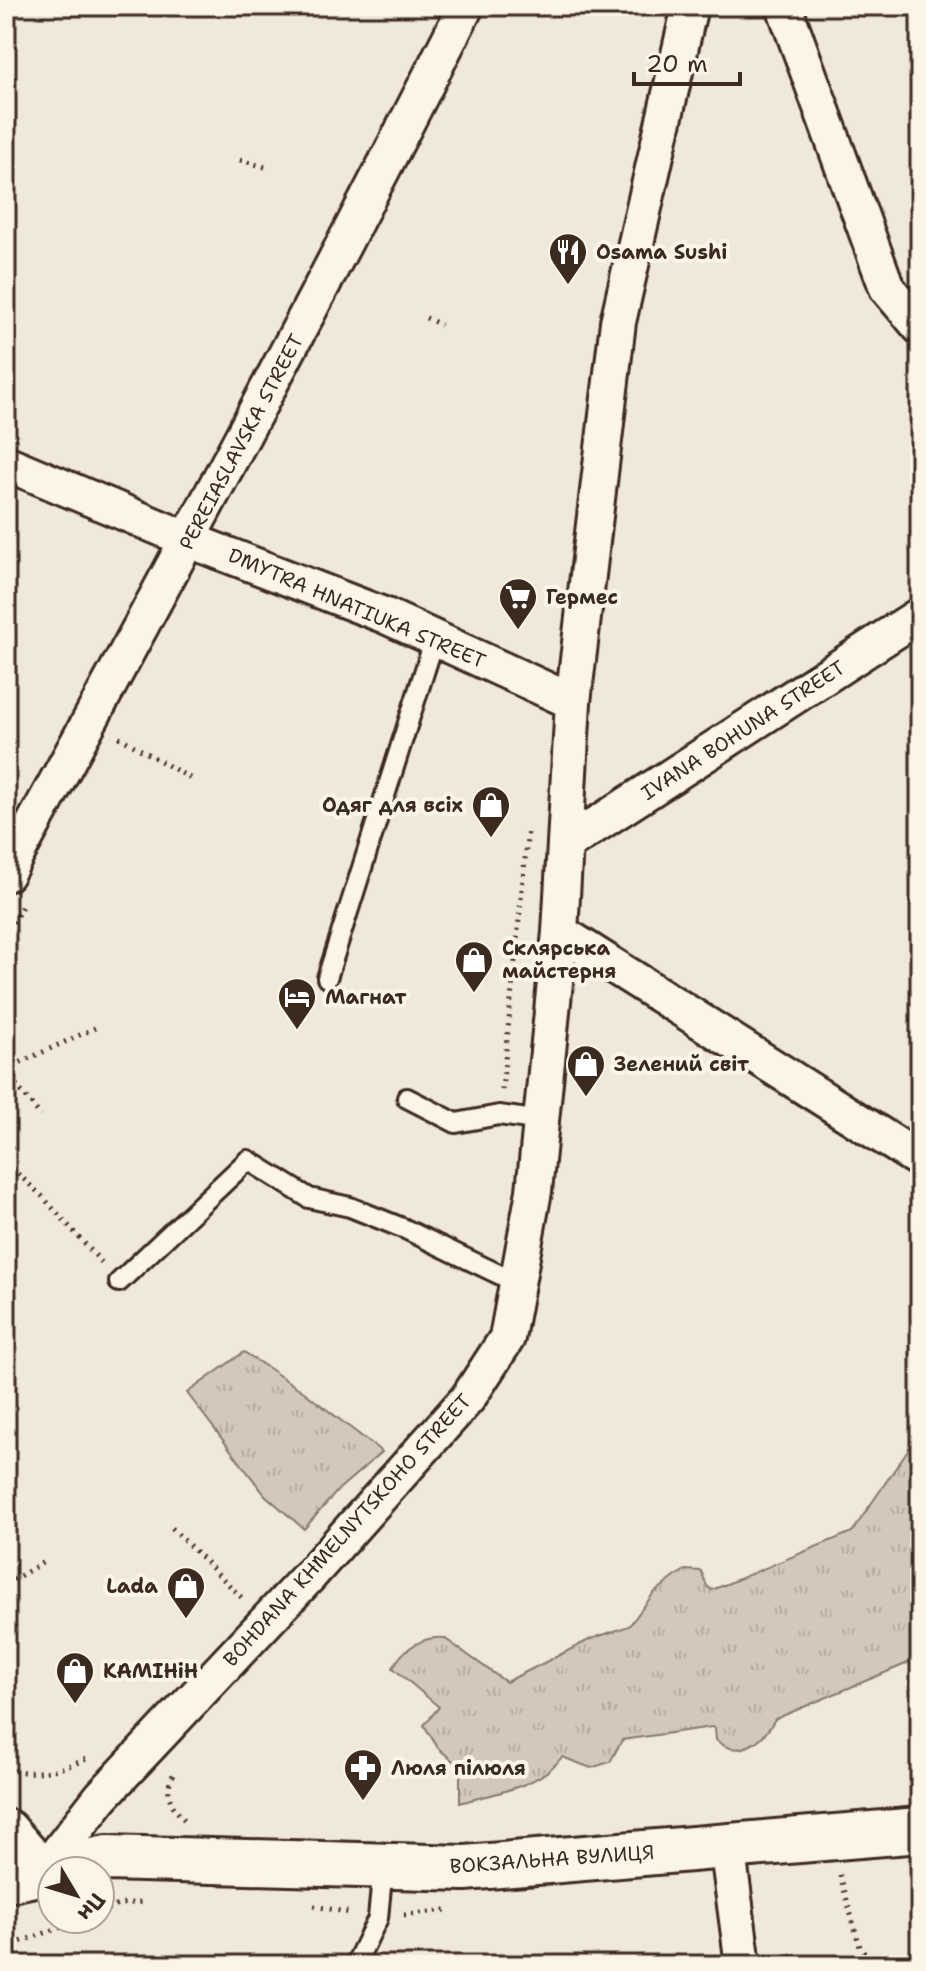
<svg xmlns="http://www.w3.org/2000/svg" width="926" height="1971" font-family="'Shantell Sans',sans-serif">
<style>
.park{fill:url(#park-tufts);stroke:#867a6c;stroke-width:2}
.lines{fill:none;stroke-linecap:round;stroke-linejoin:round}
.lane-casing{stroke:#3b2a1e;stroke-width:24}
.street-casing{stroke:#3b2a1e;stroke-width:40}
.primary-casing{stroke:#3b2a1e;stroke-width:50}
.path{stroke:#3b2a1e;stroke-width:5;stroke-dasharray:2 6;stroke-linecap:butt}
.lane{stroke:#fcf5e5;stroke-width:18}
.street{stroke:#fcf5e5;stroke-width:34}
.primary{stroke:#fcf5e5;stroke-width:44}
.labels{text-anchor:middle;dominant-baseline:central;stroke-width:8;stroke-linejoin:round;paint-order:stroke}
.poi-label{font-size:20px;font-weight:bold;fill:#3b2a1e;stroke:#fcf5e5;text-anchor:start}
.street-label{font-size:20px;fill:#3b2a1e;stroke:#fcf5e5}
</style>
<defs>
<pattern id="park-tufts" width="24" height="20" patternUnits="userSpaceOnUse" patternTransform="scale(2)"><rect width="24" height="20" fill="#d2c9ba"/><path d="M3 7l-1-3M5 7V3M7 7l1-3M15 17l-1-3M17 17v-4M19 17l1-3" fill="none" stroke="#b5ad9f"/></pattern>
</defs>
<rect width="100%" height="100%" fill="#f0e9d9"/>
<filter id="ink" filterUnits="userSpaceOnUse"><feTurbulence type="fractalNoise" baseFrequency=".0125" numOctaves="2"/><feDisplacementMap in="SourceGraphic" scale="16" xChannelSelector="R" yChannelSelector="G"/><feConvolveMatrix kernelMatrix="1 2 1 2 8 2 1 2 1" color-interpolation-filters="sRGB"/></filter>
<g filter="url(#ink)">
<!-- park -->
<path class="park" d="M244,1352L304,1392L382,1452L339,1489L304,1529L265,1495L187,1393Z
M920,1432V1658L775,1719C764,1740 740,1761 716,1740L715,1728L712,1727L622,1740L610,1762L591,1768L562,1757C540,1787 495,1793 460,1803V1767L438,1748L424,1725L439,1707L393,1668C402,1649 423,1636 444,1638L506,1682L591,1639L629,1626L654,1593L676,1576L685,1570L701,1571L707,1586L712,1590L852,1532Z"/>
<g class="lines">
<defs>
<path id="lane" d="M327,978L435,638
M407,1098L456,1123L499,1115L541,1121
M119,1282L248,1160L309,1198L350,1207L405,1229L517,1283
M355,1965L378,1918L383,1866"/>
<path id="street" d="M784,6L887,288L920,327
M6,463L189,540L386,616L573,702
M565,845L920,615
M6,874C164,586 318,299 466,6
M560,932L920,1160
M727,1845L743,1965
M42,1873L101,1797L311,1574L468,1398L507,1338L534,1191L560,932L573,702L618,322L690,6"/>
<path id="primary" d="M6,1832L42,1873
M6,1880L107,1858L465,1868L920,1830"/>
</defs>
<!-- lane casing -->
<use href="#lane" class="lane-casing"/>
<!-- street casing -->
<use href="#street" class="street-casing"/>
<!-- primary casing -->
<use href="#primary" class="primary-casing"/>
<!-- path -->
<path class="path" d="M240,160L265,167
M426,318L441,325
M119,737L193,780
M6,937L23,904
M6,1069L95,1028
M6,1072L41,1116
M502,1090L528,829
M6,1163L42,1196L102,1263
M172,1528L242,1598
M6,1584L47,1560
M6,1769C34,1776 59,1771 86,1759
M173,1775C163,1794 172,1808 186,1821
M840,1875L860,1947L872,1965
M314,1906L351,1913
M100,1912L121,1904L145,1902
M404,1915L446,1910
M6,1947L84,1919"/>
<!-- lane -->
<use href="#lane" class="lane"/>
<!-- street -->
<use href="#street" class="street"/>
<!-- primary -->
<use href="#primary" class="primary"/>
</g>
</g>
<!-- icons -->
<defs>
<symbol id="restaurant-pin" viewBox="-11 -11 22 30"><path d="M0 17L-7.5 6A9.5 9.5 0 1 1 7.5 6Z" fill="#3b2a1e" stroke="#fcf5e5"/><path d="M-5-6h1v4h1v-4h1v4h1v-4h1v5L-1.5 .5V6h-2V.5L-5-1ZM5-6V6H3V1.5H1.5Q1.5-4 5-6Z" fill="#fff"/></symbol>
<symbol id="supermarket-pin" viewBox="-11 -11 22 30"><path d="M0 17L-7.5 6A9.5 9.5 0 1 1 7.5 6Z" fill="#3b2a1e" stroke="#fcf5e5"/><path d="M-6-5.5h2.5l.6 2H6L4.5 2H-2.5L-4.4-4H-6ZM-1.5 3.2a1.3 1.3 0 1 0 .1 0ZM3 3.2a1.3 1.3 0 1 0 .1 0Z" fill="#fff"/></symbol>
<symbol id="shop-pin" viewBox="-11 -11 22 30"><path d="M0 17L-7.5 6A9.5 9.5 0 1 1 7.5 6Z" fill="#3b2a1e" stroke="#fcf5e5"/><path d="M-5-2.5h2.3a2.7 3.5 0 0 1 5.4 0H5L5.5 6h-11ZM-1.5-2.5h3a1.5 2.3 0 0 0-3 0Z" fill="#fff"/></symbol>
<symbol id="hotel-pin" viewBox="-11 -11 22 30"><path d="M0 17L-7.5 6A9.5 9.5 0 1 1 7.5 6Z" fill="#3b2a1e" stroke="#fcf5e5"/><path d="M-6-4.5h1.5V1H6V5H4.5V3h-9V5H-6ZM-4 0a1.8 1.8 0 1 1 3.6 0ZM.5 0V-2.5h3Q6-2.5 6 0Z" fill="#fff"/></symbol>
<symbol id="pharmacy-pin" viewBox="-11 -11 22 30"><path d="M0 17L-7.5 6A9.5 9.5 0 1 1 7.5 6Z" fill="#3b2a1e" stroke="#fcf5e5"/><path d="M-2-6h4v4h4v4h-4v4h-4v-4h-4v-4h4Z" fill="#fff"/></symbol>
</defs>
<g fill-rule="evenodd">
<use href="#restaurant-pin" x="546" y="230" width="44" height="60"/>
<use href="#supermarket-pin" x="496" y="575" width="44" height="60"/>
<use href="#shop-pin" x="469" y="783" width="44" height="60"/>
<use href="#shop-pin" x="452" y="938" width="44" height="60"/>
<use href="#hotel-pin" x="275" y="975" width="44" height="60"/>
<use href="#shop-pin" x="564" y="1042" width="44" height="60"/>
<use href="#shop-pin" x="164" y="1564" width="44" height="60"/>
<use href="#shop-pin" x="53" y="1649" width="44" height="60"/>
<use href="#pharmacy-pin" x="341" y="1746" width="44" height="60"/>
</g>
<g class="labels">
<!-- poi labels -->
<g class="poi-label">
<text x="596" y="252">Osama Sushi</text>
<text x="546" y="597">Гермес</text>
<text x="463" y="805" text-anchor="end">Одяг для всіх</text>
<text x="502" y="948">Склярська<tspan x="502" dy="23">майстерня</tspan></text>
<text x="325" y="997">Магнат</text>
<text x="614" y="1064">Зелений світ</text>
<text x="158" y="1586" text-anchor="end">Lada</text>
<text x="103" y="1671">КАМІНіН</text>
<text x="391" y="1768">Люля пілюля</text>
</g>
<!-- street labels -->
<g class="street-label">
<text transform="translate(241 442) rotate(-62)">PEREIASLAVSKA STREET</text>
<text transform="translate(357 608) rotate(23)">DMYTRA HNATIUKA STREET</text>
<text transform="translate(743 730) rotate(-33)">IVANA BOHUNA STREET</text>
<text transform="translate(347 1530) rotate(-48)">BOHDANA KHMELNYTSKOHO STREET</text>
<text transform="translate(552 1859) rotate(-4)">ВОКЗАЛЬНА ВУЛИЦЯ</text>
</g>
</g>
<!-- margin -->
<rect width="926" height="1971" fill="none" stroke="#fcf5e5" stroke-width="32"/>
<rect x="16" y="16" width="894" height="1939" fill="none" stroke="#3b2a1e" stroke-width="3" filter="url(#ink)"/>
<!-- north arrow -->
<g transform="translate(76 1895) rotate(128)"><circle r="38" fill="#fcf5e5" stroke="#afa495" stroke-width="2"/>
<path d="M0-6L14 30L0 20L-14 30Z" fill="#3b2a1e"/>
<text y="-12" font-size="22" font-weight="bold" text-anchor="middle" fill="#3b2a1e">Пн</text>
</g>
<!-- scale -->
<path d="M634 72v12h106v-12" fill="none" stroke="#3b2a1e" stroke-width="4"/>
<text x="646" y="72" font-size="24" fill="#3b2a1e" stroke="#fcf5e5" stroke-width="6" paint-order="stroke">20 m</text>
</svg>
